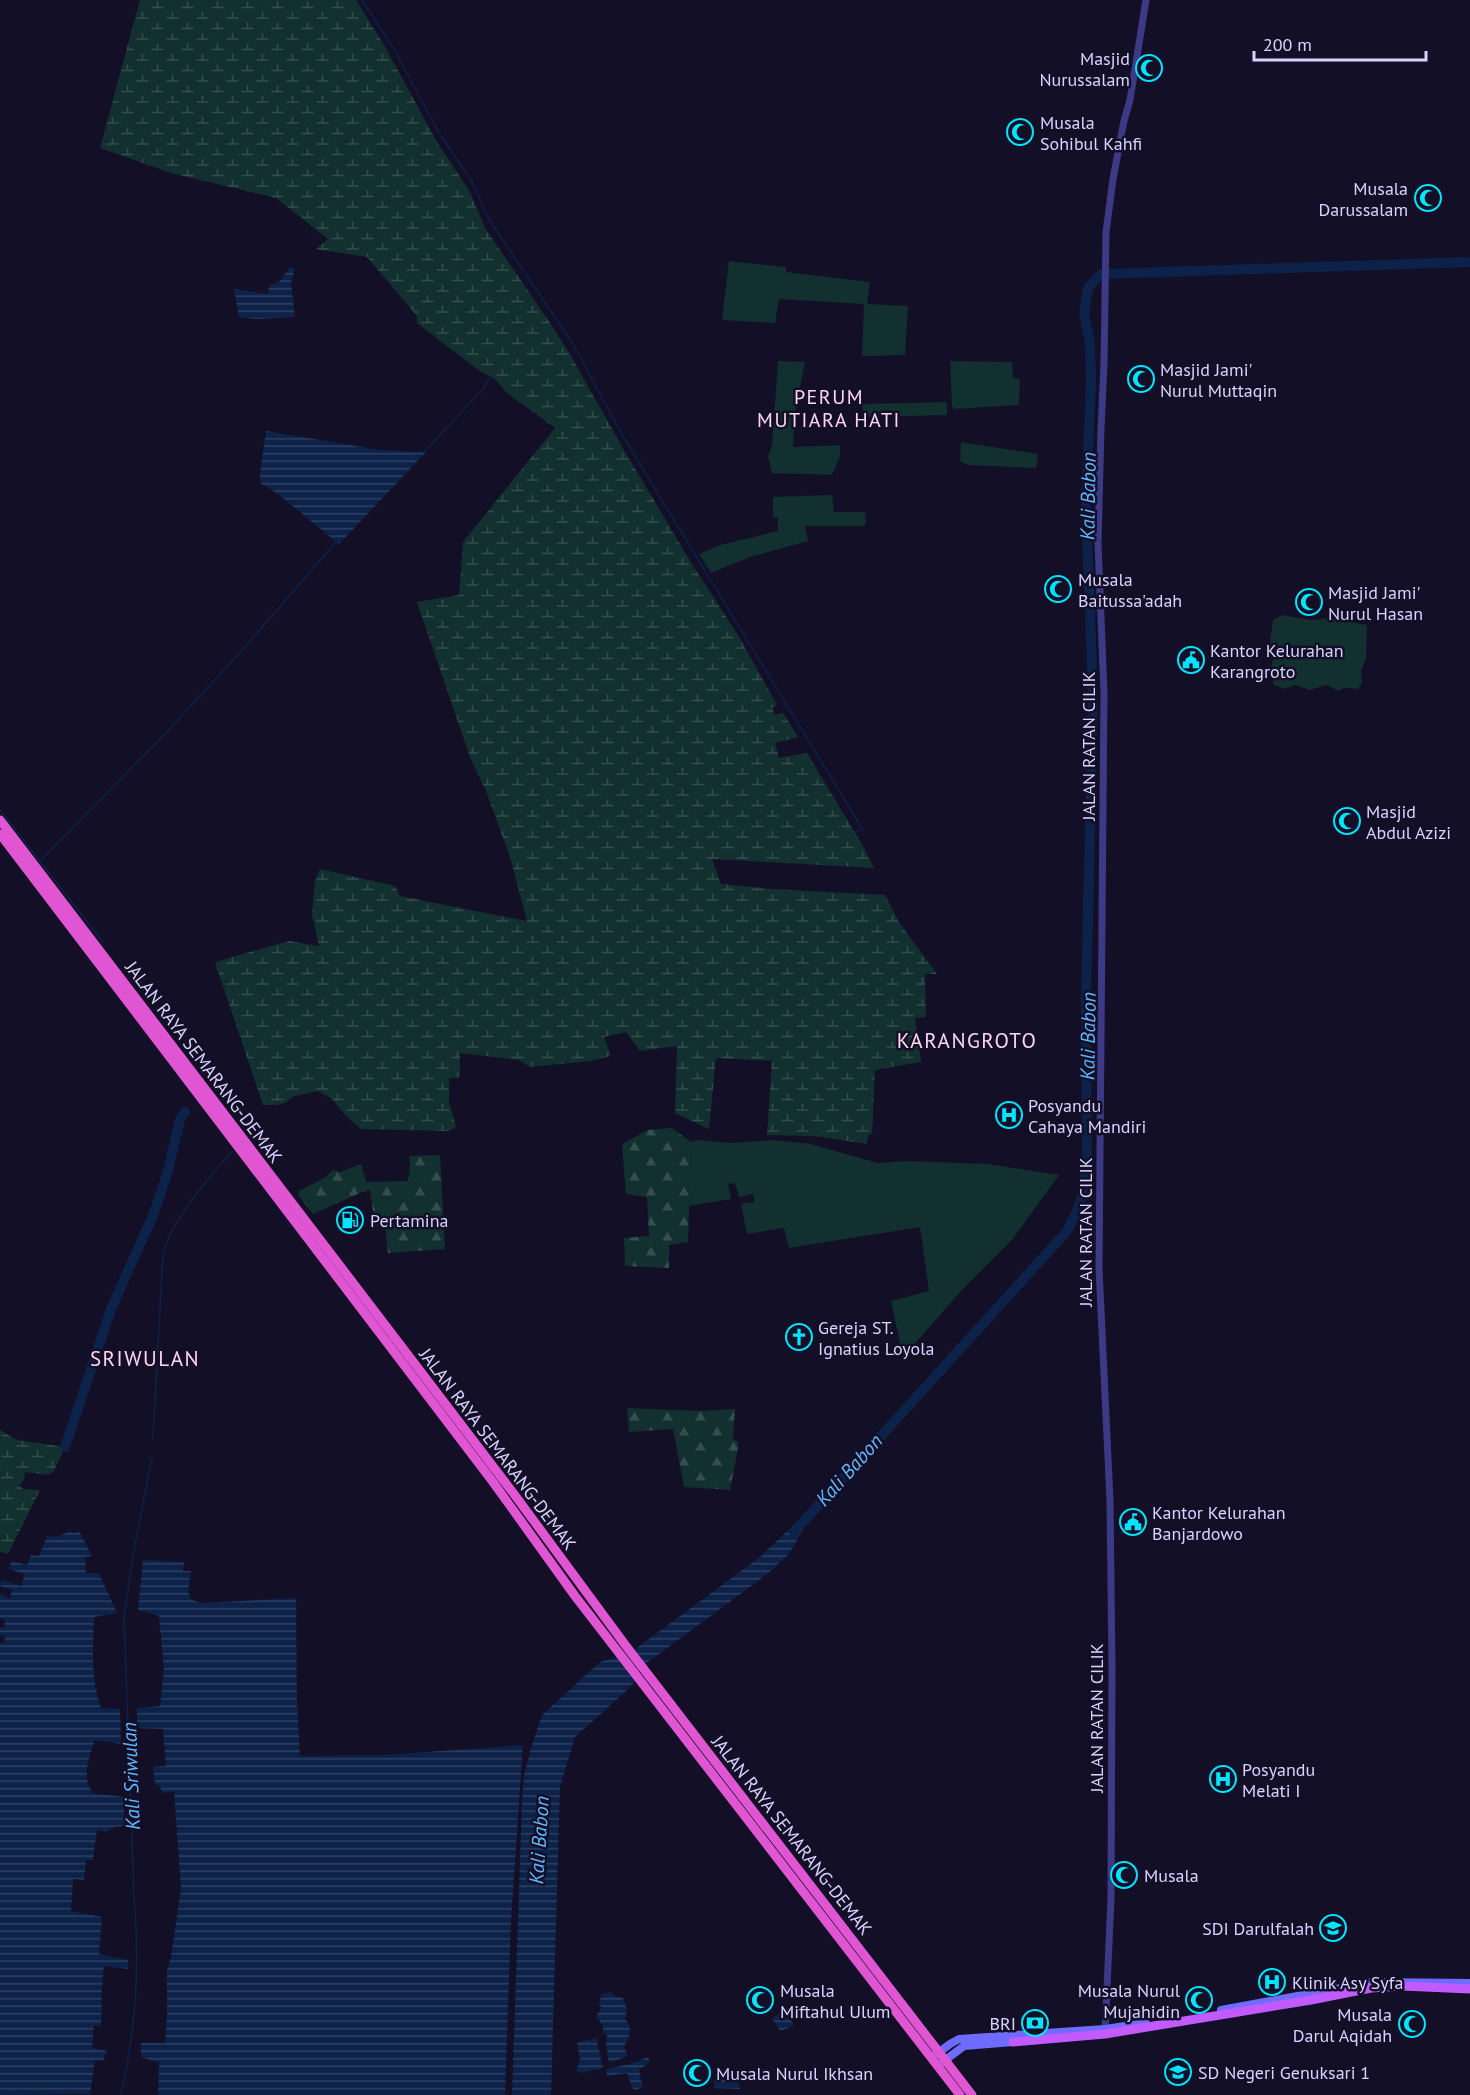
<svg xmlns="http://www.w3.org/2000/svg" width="1470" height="2095" font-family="'PT Sans',sans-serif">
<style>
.grass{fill:#12302f}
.forest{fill:url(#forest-firs)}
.wetland{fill:url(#wetland-marsh)}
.water{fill:url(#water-rules)}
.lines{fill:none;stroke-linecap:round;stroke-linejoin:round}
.stream{stroke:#0c2248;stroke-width:1.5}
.river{stroke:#0c2248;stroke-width:10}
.tertiary{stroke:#3d3a85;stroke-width:7}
.secondary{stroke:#6f6bff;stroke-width:8}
.primary{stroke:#c25bff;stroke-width:9}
.trunk{stroke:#e055d1;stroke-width:9}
.labels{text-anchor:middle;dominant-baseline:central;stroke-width:5;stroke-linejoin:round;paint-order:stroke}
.poi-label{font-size:18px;fill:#d9d4ff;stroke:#130f26;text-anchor:start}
.street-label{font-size:18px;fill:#d9d4ff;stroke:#130f26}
.neighbourhood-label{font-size:20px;letter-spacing:1.5px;fill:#ffd6f0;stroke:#130f26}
.water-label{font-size:20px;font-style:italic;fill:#62b6ff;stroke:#130f26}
.quarter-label{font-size:21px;letter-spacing:1.5px;fill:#ffd6f0;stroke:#130f26}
</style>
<defs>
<pattern id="forest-firs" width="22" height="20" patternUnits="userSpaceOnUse" patternTransform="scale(1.5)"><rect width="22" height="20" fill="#12302f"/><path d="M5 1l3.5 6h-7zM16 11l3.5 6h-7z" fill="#344d4e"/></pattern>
<pattern id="wetland-marsh" width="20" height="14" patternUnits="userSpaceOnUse" patternTransform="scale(1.5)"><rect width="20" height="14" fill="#12302f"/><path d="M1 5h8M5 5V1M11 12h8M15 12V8" fill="none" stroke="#344d4e"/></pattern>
<pattern id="water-rules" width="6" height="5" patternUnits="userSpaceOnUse" patternTransform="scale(1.5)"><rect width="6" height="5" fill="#0c2248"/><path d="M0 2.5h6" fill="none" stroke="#2f4163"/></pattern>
</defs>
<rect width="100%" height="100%" fill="#130f26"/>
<!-- grass -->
<path class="grass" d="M729,261L786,267V272L870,282L867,304L908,306L905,355L862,356L864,304L779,299L775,323L722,320Z
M778,361L805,362L795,413L793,447L840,445V456L832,475L772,473L768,457L772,445Z
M950,361L1012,362L1013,378L1020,379L1019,405L955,409L952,406Z
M947,402V415L863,417L862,404Z
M961,442L1038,454L1036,468L968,465L960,461Z
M832,495L834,512H865L866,523L864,526H805L808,541L750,557L711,573L699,554L720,545L778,531V518L773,517V497Z
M1282,615L1312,620L1329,618L1367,625L1366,658L1361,671L1362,682L1358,689L1344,688L1339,691L1326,685L1310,690L1295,685L1285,689L1274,685L1271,672L1273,658L1269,650L1273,620Z
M697,1140L731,1143L773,1140L811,1144L878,1163L907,1161L988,1164L1059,1175L1012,1240L962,1290L903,1357L891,1301L929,1291L920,1227L789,1248L784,1228L747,1234L741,1204L754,1202L753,1194L739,1197L735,1183L728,1184L731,1199L689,1206L691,1142Z"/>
<!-- forest -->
<path class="forest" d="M672,1128L691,1142L688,1242L669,1245V1268L625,1266L624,1238L649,1236L647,1197L626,1194L622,1144L648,1130Z
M440,1155L445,1249L388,1253L385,1224L375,1226L370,1190L360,1193L313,1214L298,1195L299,1191L324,1178L333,1170L340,1172L361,1164L366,1182L408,1181L410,1165L409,1156Z
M627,1408L700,1411L735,1409L733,1438L739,1443L730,1490L684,1487L673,1429L629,1432Z"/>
<!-- wetland -->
<path class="wetland" d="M140,0H356L384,45L437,142L470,192L485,228L546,317L568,351L624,450L690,561L738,635L777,705L772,708L775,715L783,713L798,737L775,743L779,758L807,753L863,846L874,868L712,859L721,884L771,889L885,895L899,922L937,974H925L926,1017L915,1018L921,1062L875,1070L872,1133L868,1136L867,1144L815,1136L767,1135L772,1061L716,1058L709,1129L675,1113L677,1046L640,1051L626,1032L604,1037L611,1056L589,1061L530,1067L519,1060L460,1053V1077L449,1078V1102L456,1127L449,1131L361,1129L346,1116L332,1099L318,1091L294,1096L285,1103L277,1105H263L215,962L289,941L319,946L312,915L315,880L320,869L395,886L400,896L527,921L511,860L486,791L471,760L417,602L459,595L463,542L555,428L506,392L496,380L478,370L417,323V316L367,257L316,249L328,239L276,198L171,173L100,148Z
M0,1430L17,1440L65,1447L54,1471L49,1475L25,1472L24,1480L19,1485L23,1489L40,1490L8,1554L0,1552Z"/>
<!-- water -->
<path class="water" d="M290,267L295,269L291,283L295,317L256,319L239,317L234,289L267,294L270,285L279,282Z
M266,431L380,450L426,452L339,544L278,494L260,483V474Z
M799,1520L805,1526L789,1554L766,1575L640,1668L633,1684L623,1694L575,1737L560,1787L551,2095H512L522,1802L524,1775L532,1745L542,1715L600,1662L630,1653L760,1557Z
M71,1531L73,1533L79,1531L92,1556L85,1557L86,1573H99L117,1613L94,1617C93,1651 90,1674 101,1708L120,1709L121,1744L95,1740C89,1757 81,1777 93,1793L124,1797V1826L114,1827L107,1832L97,1830L93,1860H86L84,1880L73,1879L71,1911L102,1917L99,1954L128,1960V1969L104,1966C101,1985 102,2006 101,2026L94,2025L92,2048L107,2051L103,2061L95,2060L90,2094L0,2095V1643H4L5,1636L0,1635V1627H4L5,1620L0,1618V1594L10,1598L12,1590L0,1586L1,1580L21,1586L25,1574L8,1569L12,1561L27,1565L31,1555L39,1556L47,1536L57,1537Z
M143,1560L184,1562L183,1571H191L188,1592L192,1600L202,1603L296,1598L297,1701L300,1756L386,1755L523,1745L511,1920L505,2095H158L159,2063L141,2057V2043H165L167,2015V1970L171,1957L181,1888L174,1792L162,1793L160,1786L155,1784L153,1767L166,1766L163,1729L137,1728V1708L160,1706L164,1670L159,1616L138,1610Z
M611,1992L615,1996L623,1998L627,2009L625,2019C634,2028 629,2037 624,2047L628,2056L609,2063L606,2044L607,2035L603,2033V2026L596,2016L602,2007L599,2006L601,1994Z
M787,2010L794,2026L780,2031L772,2018Z
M596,2038L603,2068L582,2073L576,2071L580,2059L577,2043Z
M648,2057L650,2062L639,2070L643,2087L635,2090L632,2088L627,2073L607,2076L606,2069L630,2064Z
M715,2078L739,2079L740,2089L714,2088Z"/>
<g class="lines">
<!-- stream -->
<path class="stream" d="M362,0L394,49L439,133L473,183L488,218L573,344L624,438L863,830L855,832
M424,452L483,389L491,376
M0,810L103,942
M41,860L166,733L244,648L337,541
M153,1438L163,1253C173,1218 208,1179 232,1151
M121,2095C136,2030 140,1964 134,1898L124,1616L133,1555L152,1458"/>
<!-- river -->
<path class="river" d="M65,1447L111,1309L154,1213L168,1171L180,1119L185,1112
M794,1532L1068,1230L1081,1201L1087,1163L1086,999L1093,698L1086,503L1091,382L1090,343L1084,313L1088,288L1101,274L1470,262"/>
<!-- tertiary -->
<path class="tertiary" d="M1105,2032L1111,1899L1112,1667L1110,1500L1099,1268L1104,693L1098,543L1101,429L1104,364L1106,232L1113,179L1124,121L1130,100L1146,0"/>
<!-- secondary -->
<path class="secondary" d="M1221,2010L1373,1982L1470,1983
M934,2056L950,2044L959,2039L1105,2029L1146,2023
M940,2064L964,2046L1013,2042"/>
<!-- primary -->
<path class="primary" d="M1013,2042L1105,2034L1311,2000L1371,1988L1403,1986L1470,1989"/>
<!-- trunk -->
<path class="trunk" d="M0,820L514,1494L626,1646L972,2095
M0,834L493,1482L575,1596L960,2095"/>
</g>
<!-- icons -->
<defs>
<symbol id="mosque-ring" viewBox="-11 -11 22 22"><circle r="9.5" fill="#130f26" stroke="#00e5ff" stroke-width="1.5"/><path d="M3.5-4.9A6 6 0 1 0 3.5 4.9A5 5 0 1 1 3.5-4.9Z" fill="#00e5ff"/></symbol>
<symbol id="civic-ring" viewBox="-11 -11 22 22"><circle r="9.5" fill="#130f26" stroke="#00e5ff" stroke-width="1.5"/><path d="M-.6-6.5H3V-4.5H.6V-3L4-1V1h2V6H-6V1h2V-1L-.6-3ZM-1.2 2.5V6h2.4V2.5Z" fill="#00e5ff"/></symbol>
<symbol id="hospital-ring" viewBox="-11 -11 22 22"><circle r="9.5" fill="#130f26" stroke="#00e5ff" stroke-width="1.5"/><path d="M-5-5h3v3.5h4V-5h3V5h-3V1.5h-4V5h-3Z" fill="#00e5ff"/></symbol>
<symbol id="fuel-ring" viewBox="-11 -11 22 22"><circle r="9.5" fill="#130f26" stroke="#00e5ff" stroke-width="1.5"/><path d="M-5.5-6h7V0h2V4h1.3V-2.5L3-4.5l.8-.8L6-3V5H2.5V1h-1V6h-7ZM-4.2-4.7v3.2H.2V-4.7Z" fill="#00e5ff"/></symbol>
<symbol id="church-ring" viewBox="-11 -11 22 22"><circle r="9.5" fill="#130f26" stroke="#00e5ff" stroke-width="1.5"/><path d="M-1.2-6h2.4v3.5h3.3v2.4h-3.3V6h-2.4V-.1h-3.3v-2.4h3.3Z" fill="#00e5ff"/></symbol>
<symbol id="school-ring" viewBox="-11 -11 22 22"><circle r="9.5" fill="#130f26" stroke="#00e5ff" stroke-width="1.5"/><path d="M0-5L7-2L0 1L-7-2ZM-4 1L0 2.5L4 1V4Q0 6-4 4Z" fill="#00e5ff"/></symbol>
<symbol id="bank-ring" viewBox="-11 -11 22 22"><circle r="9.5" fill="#130f26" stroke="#00e5ff" stroke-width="1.5"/><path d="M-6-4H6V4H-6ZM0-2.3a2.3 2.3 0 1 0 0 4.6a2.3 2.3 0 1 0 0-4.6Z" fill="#00e5ff"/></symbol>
</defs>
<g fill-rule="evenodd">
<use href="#mosque-ring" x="1134" y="53" width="30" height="30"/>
<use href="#mosque-ring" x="1005" y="117" width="30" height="30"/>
<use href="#mosque-ring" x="1413" y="183" width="30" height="30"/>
<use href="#mosque-ring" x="1126" y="364" width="30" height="30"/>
<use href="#mosque-ring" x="1043" y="574" width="30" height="30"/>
<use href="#mosque-ring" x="1294" y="587" width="30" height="30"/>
<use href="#civic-ring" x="1176" y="645" width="30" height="30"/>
<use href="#mosque-ring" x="1332" y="806" width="30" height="30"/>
<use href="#hospital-ring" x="994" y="1100" width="30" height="30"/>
<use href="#fuel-ring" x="335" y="1205" width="30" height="30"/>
<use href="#church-ring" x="784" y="1322" width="30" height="30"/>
<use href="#civic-ring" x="1118" y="1507" width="30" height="30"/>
<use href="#hospital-ring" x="1208" y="1764" width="30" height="30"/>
<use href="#mosque-ring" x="1109" y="1860" width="30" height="30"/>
<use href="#school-ring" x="1318" y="1913" width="30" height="30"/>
<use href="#hospital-ring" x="1257" y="1967" width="30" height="30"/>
<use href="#mosque-ring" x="745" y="1985" width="30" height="30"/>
<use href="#mosque-ring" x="1184" y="1985" width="30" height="30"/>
<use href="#bank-ring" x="1020" y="2008" width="30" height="30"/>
<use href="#mosque-ring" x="1397" y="2009" width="30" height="30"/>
<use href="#school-ring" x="1163" y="2057" width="30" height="30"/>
<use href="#mosque-ring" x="682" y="2058" width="30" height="30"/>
</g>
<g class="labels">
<!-- poi labels -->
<g class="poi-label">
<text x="1130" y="58" text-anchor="end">Masjid<tspan x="1130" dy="21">Nurussalam</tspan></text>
<text x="1040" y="122">Musala<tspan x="1040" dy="21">Sohibul Kahfi</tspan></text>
<text x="1408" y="188" text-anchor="end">Musala<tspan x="1408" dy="21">Darussalam</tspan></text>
<text x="1160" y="369">Masjid Jami'<tspan x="1160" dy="21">Nurul Muttaqin</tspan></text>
<text x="1078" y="579">Musala<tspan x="1078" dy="21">Baitussa'adah</tspan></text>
<text x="1328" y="592">Masjid Jami'<tspan x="1328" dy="21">Nurul Hasan</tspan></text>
<text x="1210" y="650">Kantor Kelurahan<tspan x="1210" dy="21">Karangroto</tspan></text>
<text x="1366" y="811">Masjid<tspan x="1366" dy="21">Abdul Azizi</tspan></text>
<text x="1028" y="1105">Posyandu<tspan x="1028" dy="21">Cahaya Mandiri</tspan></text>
<text x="370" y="1220">Pertamina</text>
<text x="818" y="1327">Gereja ST.<tspan x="818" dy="21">Ignatius Loyola</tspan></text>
<text x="1152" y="1512">Kantor Kelurahan<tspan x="1152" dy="21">Banjardowo</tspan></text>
<text x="1242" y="1769">Posyandu<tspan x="1242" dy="21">Melati I</tspan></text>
<text x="1144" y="1875">Musala</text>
<text x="1314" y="1928" text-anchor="end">SDI Darulfalah</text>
<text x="1292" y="1982">Klinik Asy Syfa</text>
<text x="780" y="1990">Musala<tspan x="780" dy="21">Miftahul Ulum</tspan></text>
<text x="1180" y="1990" text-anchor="end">Musala Nurul<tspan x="1180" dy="21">Mujahidin</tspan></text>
<text x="1392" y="2014" text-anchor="end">Musala<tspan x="1392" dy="21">Darul Aqidah</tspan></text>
<text x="1016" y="2023" text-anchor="end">BRI</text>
<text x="1198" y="2072">SD Negeri Genuksari 1</text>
<text x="716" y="2073">Musala Nurul Ikhsan</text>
</g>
<!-- street labels -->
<g class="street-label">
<text transform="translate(1088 746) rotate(-90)">JALAN RATAN CILIK</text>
<text transform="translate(204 1062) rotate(53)">JALAN RAYA SEMARANG-DEMAK</text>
<text transform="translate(1085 1232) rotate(-90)">JALAN RATAN CILIK</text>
<text transform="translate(498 1449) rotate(53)">JALAN RAYA SEMARANG-DEMAK</text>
<text transform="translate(1096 1718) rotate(-90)">JALAN RATAN CILIK</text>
<text transform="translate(792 1835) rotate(52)">JALAN RAYA SEMARANG-DEMAK</text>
</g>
<!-- neighbourhood labels -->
<g class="neighbourhood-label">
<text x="829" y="397">PERUM<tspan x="829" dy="23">MUTIARA HATI</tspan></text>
</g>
<!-- water labels -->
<g class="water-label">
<text transform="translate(1088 496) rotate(-89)">Kali Babon</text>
<text transform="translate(1088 1036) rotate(-89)">Kali Babon</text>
<text transform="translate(849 1470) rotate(-48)">Kali Babon</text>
<text transform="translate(131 1776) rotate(-92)">Kali Sriwulan</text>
<text transform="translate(539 1840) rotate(-86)">Kali Babon</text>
</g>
<!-- quarter labels -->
<g class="quarter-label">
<text x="967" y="1040">KARANGROTO</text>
<text x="145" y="1358">SRIWULAN</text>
</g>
</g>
<!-- scale -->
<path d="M1254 51v9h172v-9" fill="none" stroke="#d9d4ff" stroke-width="3"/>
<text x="1263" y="51" font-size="18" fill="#d9d4ff" stroke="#130f26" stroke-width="4.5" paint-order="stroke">200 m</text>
</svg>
